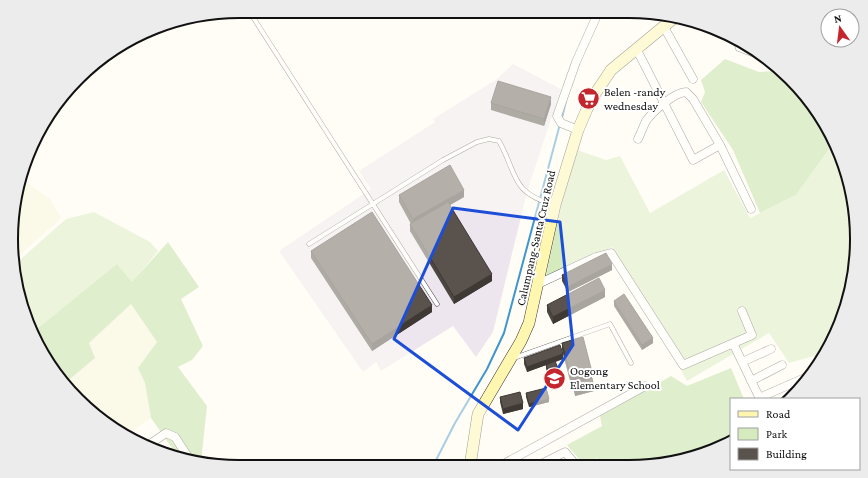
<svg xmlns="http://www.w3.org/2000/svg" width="868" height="478" font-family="'Crimson Pro',serif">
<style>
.industrial{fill:#eee6ef}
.farmland{fill:#f6f3d4}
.green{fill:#d5ebbd}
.forest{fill:#b9dc9c}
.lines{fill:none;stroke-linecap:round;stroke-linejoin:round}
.stream{stroke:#3f96cf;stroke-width:2}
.lane-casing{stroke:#444;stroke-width:5}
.street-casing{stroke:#444;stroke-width:9}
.secondary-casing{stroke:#333;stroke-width:12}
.lane{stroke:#fff;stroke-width:4}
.street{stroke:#fff;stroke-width:8}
.secondary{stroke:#fff6b0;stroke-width:11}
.wall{fill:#4d4742}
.shaded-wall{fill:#3f3936}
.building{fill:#5a524d;stroke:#3f3936}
.marked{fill:none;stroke:#1d4ed8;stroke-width:3;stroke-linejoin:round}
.labels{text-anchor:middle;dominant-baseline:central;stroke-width:4;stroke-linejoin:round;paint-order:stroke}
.poi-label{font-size:12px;fill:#111;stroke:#fff;text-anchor:start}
.street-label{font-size:12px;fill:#111;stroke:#fff}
.rim{fill:none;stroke:#111;stroke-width:2}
</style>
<rect width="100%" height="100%" fill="#fffdf5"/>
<!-- industrial -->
<path class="industrial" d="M513,64L561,89L527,192L493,332L476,357L453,326L381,371L376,362L363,372L279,251L371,189L359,171L435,122L433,119L497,79Z"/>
<!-- farmland -->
<path class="farmland" d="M20,178L50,199L61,218L13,261L11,254Z
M131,304L157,342L138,368L145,383L151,418L125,436L67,389L64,384L95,358L89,343Z"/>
<!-- green -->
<path class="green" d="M832,145L849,180L855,269L826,353L817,365L814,356L789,363L769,333L687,381L612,247L546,276L561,206L577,150L606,160L620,156L650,213L724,170L750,218L796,195Z
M94,212L150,242L158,251L132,283L117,265L32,333L28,326L14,265L66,219Z"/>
<!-- forest -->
<path class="forest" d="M725,59L759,72L773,71L778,72L810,100L832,145L796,195L760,213L733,150L701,102L705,92L701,80Z
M168,242L199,287L181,299L203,346L192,360L178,367L207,406L201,462L179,458L151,418L145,383L138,368L157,342L131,304L89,343L95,358L64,384L32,333L117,264L132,282Z
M731,368L744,399H731V441L702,455L659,465H601L597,458L584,465L567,445L602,426L600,416L671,376L687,386Z"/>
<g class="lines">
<!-- stream -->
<path class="stream" d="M600,18L603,11
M562,118L566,101
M433,466L455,423L487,369L504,333L560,124"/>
<defs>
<path id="lane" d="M249,11L437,304
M735,38L738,49L762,58
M309,244L443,160L477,142L489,139L499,141C518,175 510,192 554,205
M514,358L610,324L631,363"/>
<path id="street" d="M664,27L693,79
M636,48L693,160L720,145
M578,130L561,123L557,116L576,62L599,11
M638,139C641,133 643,127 646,121C652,112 675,92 686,92L693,99L720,145L751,209
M538,284L596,257L611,253L683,365L752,335L742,311
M733,343L760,399
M742,362L771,349
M751,381L782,365
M759,398L809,376
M147,446L166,433L175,437L190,460
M539,465L565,452L576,465
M500,466L645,386"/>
<path id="secondary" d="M470,466L478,414L521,341L529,323L555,205L578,130L587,109L595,94L611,70L674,18"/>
</defs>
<!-- lane casing -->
<use href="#lane" class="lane-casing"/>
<!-- street casing -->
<use href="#street" class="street-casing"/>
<!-- secondary casing -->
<use href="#secondary" class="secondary-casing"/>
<!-- lane -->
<use href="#lane" class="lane"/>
<!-- street -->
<use href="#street" class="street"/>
<!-- secondary -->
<use href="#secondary" class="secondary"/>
</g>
<!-- wall -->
<path class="wall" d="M649,13L656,14L653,17Z
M491,103L551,104L544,126L491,110Z
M399,195L464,197L450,205L492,281L454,304L410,231V224H411L399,202Z
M311,251L432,312L372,351L311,258Z
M612,270L568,292L562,281V275Z
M605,297L553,324L547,312V305Z
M614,301L653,343L642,350L614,306Z
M562,343L592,379L594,391L575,396L572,384L571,385L563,354V359L555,362L562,381L553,385L546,369V365L527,372L524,364V358L563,353L562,350Z
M526,393L549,402L529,407L526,397Z
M500,397L523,409L503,414L500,402Z"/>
<!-- shaded-wall -->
<path class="shaded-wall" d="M653,13L656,14L653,17Z
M551,97V104L544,126V119Z
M464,190V197L413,226V219Z
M612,264V270L568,292V287Z
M492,274V281L454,304V297Z
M605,290V297L553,324V317Z
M432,305V312L372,351V344Z
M653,338V343L642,350V345Z
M563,354V359L527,372V367Z
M592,372V379L572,383V384L571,385V378Z
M562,378V381L553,385V381Z
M594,388V391L575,396V392Z
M549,399V402L529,407V404Z
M523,403V409L503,414V409Z"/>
<!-- building -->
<path class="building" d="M498,81L551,97L544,119L491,103Z
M450,165L464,190L413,219L399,195Z
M448,202L492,274L454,297L410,224Z
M372,212L432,305L372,344L311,251Z
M606,253L612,264L568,287L562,275Z
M599,278L605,290L553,317L547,305Z
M624,294L653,338L642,345L614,301Z
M583,337L592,372L571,378L562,343Z
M560,345L563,354L527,367L524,358Z
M555,361L562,378L553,381L546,365Z
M592,378L594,388L575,392L572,383Z
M546,388L549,399L529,404L526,393Z
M520,392L523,403L503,409L500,397Z"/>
<!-- marked area -->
<path d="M0 0H868V478H0ZM453,208L560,222L573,345L518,430L394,339Z" fill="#fffdf5" fill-opacity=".55" fill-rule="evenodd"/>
<path class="marked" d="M453,208L560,222L573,345L518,430L394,339Z"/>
<!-- icons -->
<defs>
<symbol id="supermarket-disc" viewBox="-11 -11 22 22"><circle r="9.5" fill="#c4262e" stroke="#fff"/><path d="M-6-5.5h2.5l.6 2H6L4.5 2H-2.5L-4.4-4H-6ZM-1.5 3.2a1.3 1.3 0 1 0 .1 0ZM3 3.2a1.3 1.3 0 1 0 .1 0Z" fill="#fff"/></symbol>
<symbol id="school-disc" viewBox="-11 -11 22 22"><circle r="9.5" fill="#c4262e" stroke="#fff"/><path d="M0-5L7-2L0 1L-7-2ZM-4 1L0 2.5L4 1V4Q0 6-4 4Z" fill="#fff"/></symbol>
</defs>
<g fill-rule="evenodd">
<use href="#supermarket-disc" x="576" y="86" width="25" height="25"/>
<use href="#school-disc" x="542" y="366" width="25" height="25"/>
</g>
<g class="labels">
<!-- poi labels -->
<g class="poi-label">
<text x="604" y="92">Belen -randy<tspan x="604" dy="14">wednesday</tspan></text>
<text x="570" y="371">Oogong<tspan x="570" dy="14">Elementary School</tspan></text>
</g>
<!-- street labels -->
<g class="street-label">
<text transform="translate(536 238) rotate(-77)">Calumpang-Santa Cruz Road</text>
</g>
</g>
<!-- crop -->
<path d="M0 0H868V478H0ZM239 18H629A221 221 0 0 1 850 239V239A221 221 0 0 1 629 460H239A221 221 0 0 1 18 239V239A221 221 0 0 1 239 18Z" fill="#ececec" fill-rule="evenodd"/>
<path class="rim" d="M239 18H629A221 221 0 0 1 850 239V239A221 221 0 0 1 629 460H239A221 221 0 0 1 18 239V239A221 221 0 0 1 239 18Z"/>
<!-- legend -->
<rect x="730" y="398" width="130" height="72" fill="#ffffff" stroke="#a0a0a0"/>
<rect x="738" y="411" width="20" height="6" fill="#fff6b0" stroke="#a0a0a0"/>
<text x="766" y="418" font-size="12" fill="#111111">Road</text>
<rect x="738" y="428" width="20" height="12" fill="#d5ebbd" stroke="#a0a0a0"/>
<text x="766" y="438" font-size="12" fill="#111111">Park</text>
<rect x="738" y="448" width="20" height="12" fill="#5a524d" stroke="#a0a0a0"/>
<text x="766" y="458" font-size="12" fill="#111111">Building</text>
<!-- north arrow -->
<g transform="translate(840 28) rotate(346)"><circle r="19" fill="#ffffff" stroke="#a0a0a0"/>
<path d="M0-3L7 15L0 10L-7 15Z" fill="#c4262e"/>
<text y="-6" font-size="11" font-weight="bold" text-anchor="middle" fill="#111111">N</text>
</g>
</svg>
